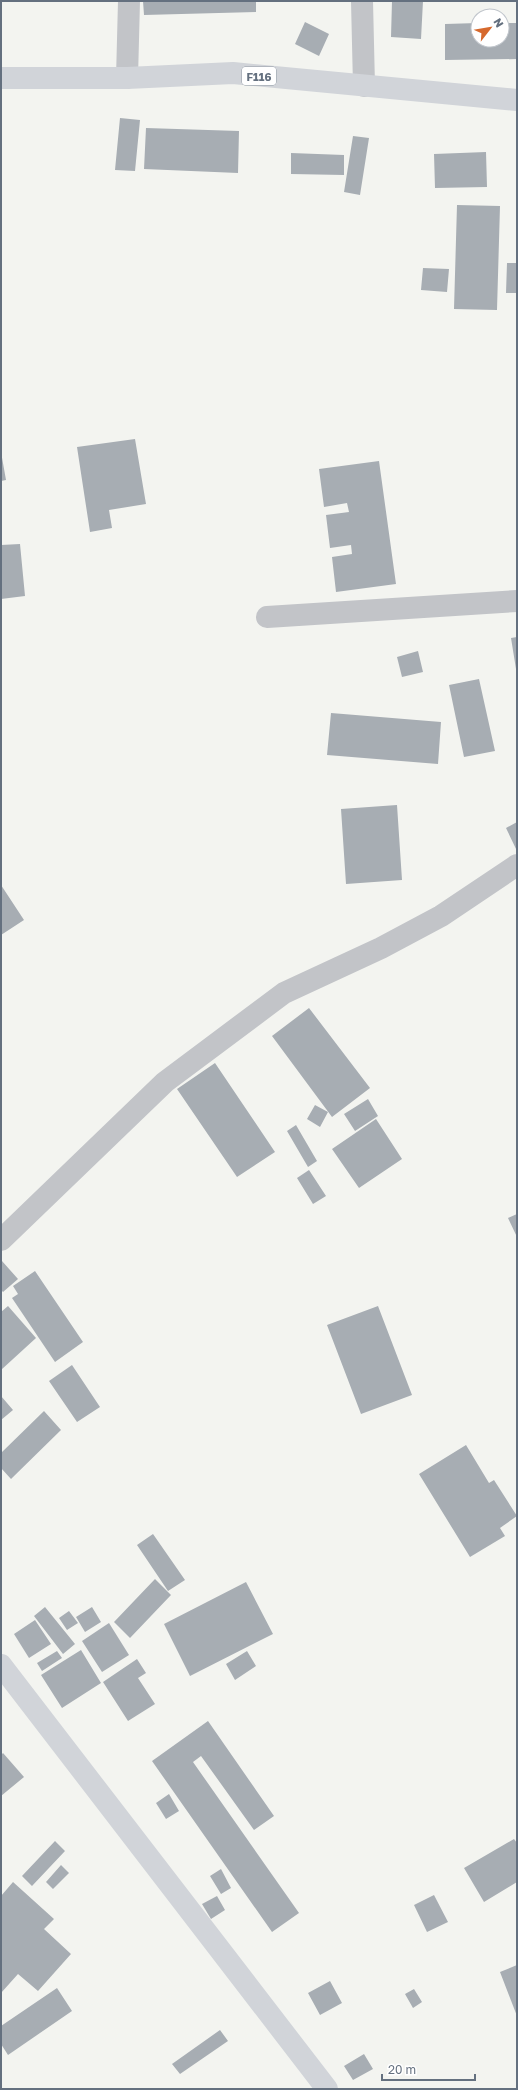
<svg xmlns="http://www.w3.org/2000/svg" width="518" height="2090" font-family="'Golos Text',sans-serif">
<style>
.building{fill:#a7adb3}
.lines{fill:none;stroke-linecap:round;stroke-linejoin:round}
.street{stroke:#c2c4c8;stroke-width:22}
.secondary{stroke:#d1d4d9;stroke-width:22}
.primary{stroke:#d1d4d9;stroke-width:22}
.labels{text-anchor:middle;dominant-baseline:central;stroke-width:4;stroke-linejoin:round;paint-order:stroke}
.shield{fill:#fff;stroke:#929ba5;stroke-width:1}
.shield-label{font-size:11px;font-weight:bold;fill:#64707f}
</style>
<rect width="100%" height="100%" fill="#f3f4f0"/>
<!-- building -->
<path class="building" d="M143,1H256V12L144,15Z
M392,1H423L421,39L391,37Z
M305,22L329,34L319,56L295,44Z
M478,23V40H502V23H517V59L445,60V24Z
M120,118L140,120L135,171L115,170Z
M146,128L239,131L238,173L144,169Z
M353,136L369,138L360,195L344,192Z
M486,152L487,187L435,188L434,154Z
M291,153L344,155V175L291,174Z
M457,205L500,206L497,310L454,309Z
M507,263H517V293H506Z
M423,268L449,269L447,292L421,290Z
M135,439L146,504L109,510L112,528L90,532L77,447Z
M1,452L6,480L1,481Z
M379,461L396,584L336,592L332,557L352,554L351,545L330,548L326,515L349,512L347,503L324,507L319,469Z
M20,544L25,596L1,599V545Z
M517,637V669H516L511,638Z
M418,651L423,672L402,677L397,657Z
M479,679L495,751L464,757L449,685Z
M331,713L441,722L438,764L327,755Z
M397,805L402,880L346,884L341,809Z
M517,822V851L506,828Z
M1,885L24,920L1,935Z
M309,1008L370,1088L332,1117L272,1036Z
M215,1063L275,1152L237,1177L177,1089Z
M368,1099L378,1116L355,1131L344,1114Z
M315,1105L328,1112L320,1127L307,1119Z
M376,1119L402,1159L359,1188L332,1149Z
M296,1125L317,1161L308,1167L287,1131Z
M309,1170L326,1196L313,1204L297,1178Z
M517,1214V1237L508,1218Z
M2,1261L18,1279L3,1292L1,1290Z
M35,1271L83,1342L55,1362L12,1298L18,1294L13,1286Z
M8,1306L36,1338L1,1370V1312Z
M378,1306L412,1395L361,1414L327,1325Z
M72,1365L100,1407L77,1422L49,1381Z
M1,1396L13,1410L1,1420Z
M44,1411L61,1430L11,1479L1,1468V1453Z
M466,1445L489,1483L494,1480L517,1516L500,1528L505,1536L470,1557L419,1474Z
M153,1534L185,1580L168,1591L137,1545Z
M155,1579L171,1595L130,1638L114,1622Z
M246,1582L273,1634L190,1676L164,1624Z
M45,1607L75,1644L63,1654L34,1616Z
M92,1607L101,1622L85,1632L76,1617Z
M69,1611L78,1623L67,1630L59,1618Z
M35,1620L51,1644L29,1658L14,1634Z
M109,1623L129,1655L102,1672L82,1641Z
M81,1650L101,1683L62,1708L41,1675Z
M57,1651L62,1658L42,1671L37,1663Z
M247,1651L256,1666L235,1680L226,1664Z
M137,1659L146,1673L138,1678L155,1704L128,1721L103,1682Z
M208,1721L274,1816L254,1830L201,1756L193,1762L299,1913L272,1932L152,1761Z
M3,1753L24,1777L1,1796V1755Z
M169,1794L179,1811L166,1819L156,1803Z
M514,1839L517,1843V1882L484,1902L464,1868Z
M55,1841L65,1851L32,1886L22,1876Z
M61,1865L69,1873L53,1889L46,1882Z
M221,1869L231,1888L221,1894L210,1876Z
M13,1882L54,1919L44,1929L71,1954L38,1991L18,1974L1,1993V1896Z
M434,1895L448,1922L427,1932L414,1905Z
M217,1896L225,1910L211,1919L202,1904Z
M517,1965V2016L500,1972Z
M330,1981L342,2003L320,2015L308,1993Z
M57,1988L72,2011L8,2055L1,2044V2026Z
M414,1989L422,2002L413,2008L405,1994Z
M220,2030L228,2041L180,2074L172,2064Z
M364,2054L373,2069L353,2080L344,2066Z"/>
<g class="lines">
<!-- street -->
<path class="street" d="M362,1L364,86
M127,78L129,1
M267,617L517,601
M1,1240L165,1082L284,993L381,948L441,916L517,865"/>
<!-- secondary -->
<path class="secondary" d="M1,1665L327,2089"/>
<!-- primary -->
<path class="primary" d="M1,78H127L233,73L517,100"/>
</g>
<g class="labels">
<!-- shield labels -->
<rect class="shield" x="242" y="67" width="34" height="18" rx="3"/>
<g class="shield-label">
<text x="259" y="76">F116</text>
</g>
</g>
<!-- border -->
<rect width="518" height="2090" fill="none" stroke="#64707f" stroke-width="4"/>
<!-- north arrow -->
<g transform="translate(490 28) rotate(59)"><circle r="19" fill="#ffffff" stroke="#c1c6cc"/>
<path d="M0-3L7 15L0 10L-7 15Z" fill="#d6692d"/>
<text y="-6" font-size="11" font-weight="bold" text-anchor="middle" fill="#64707f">N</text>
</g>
<!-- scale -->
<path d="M382 2074v6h93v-6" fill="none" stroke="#64707f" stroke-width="2"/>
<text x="388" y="2074" font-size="12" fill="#64707f" stroke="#ffffff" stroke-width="3" paint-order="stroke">20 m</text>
</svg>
